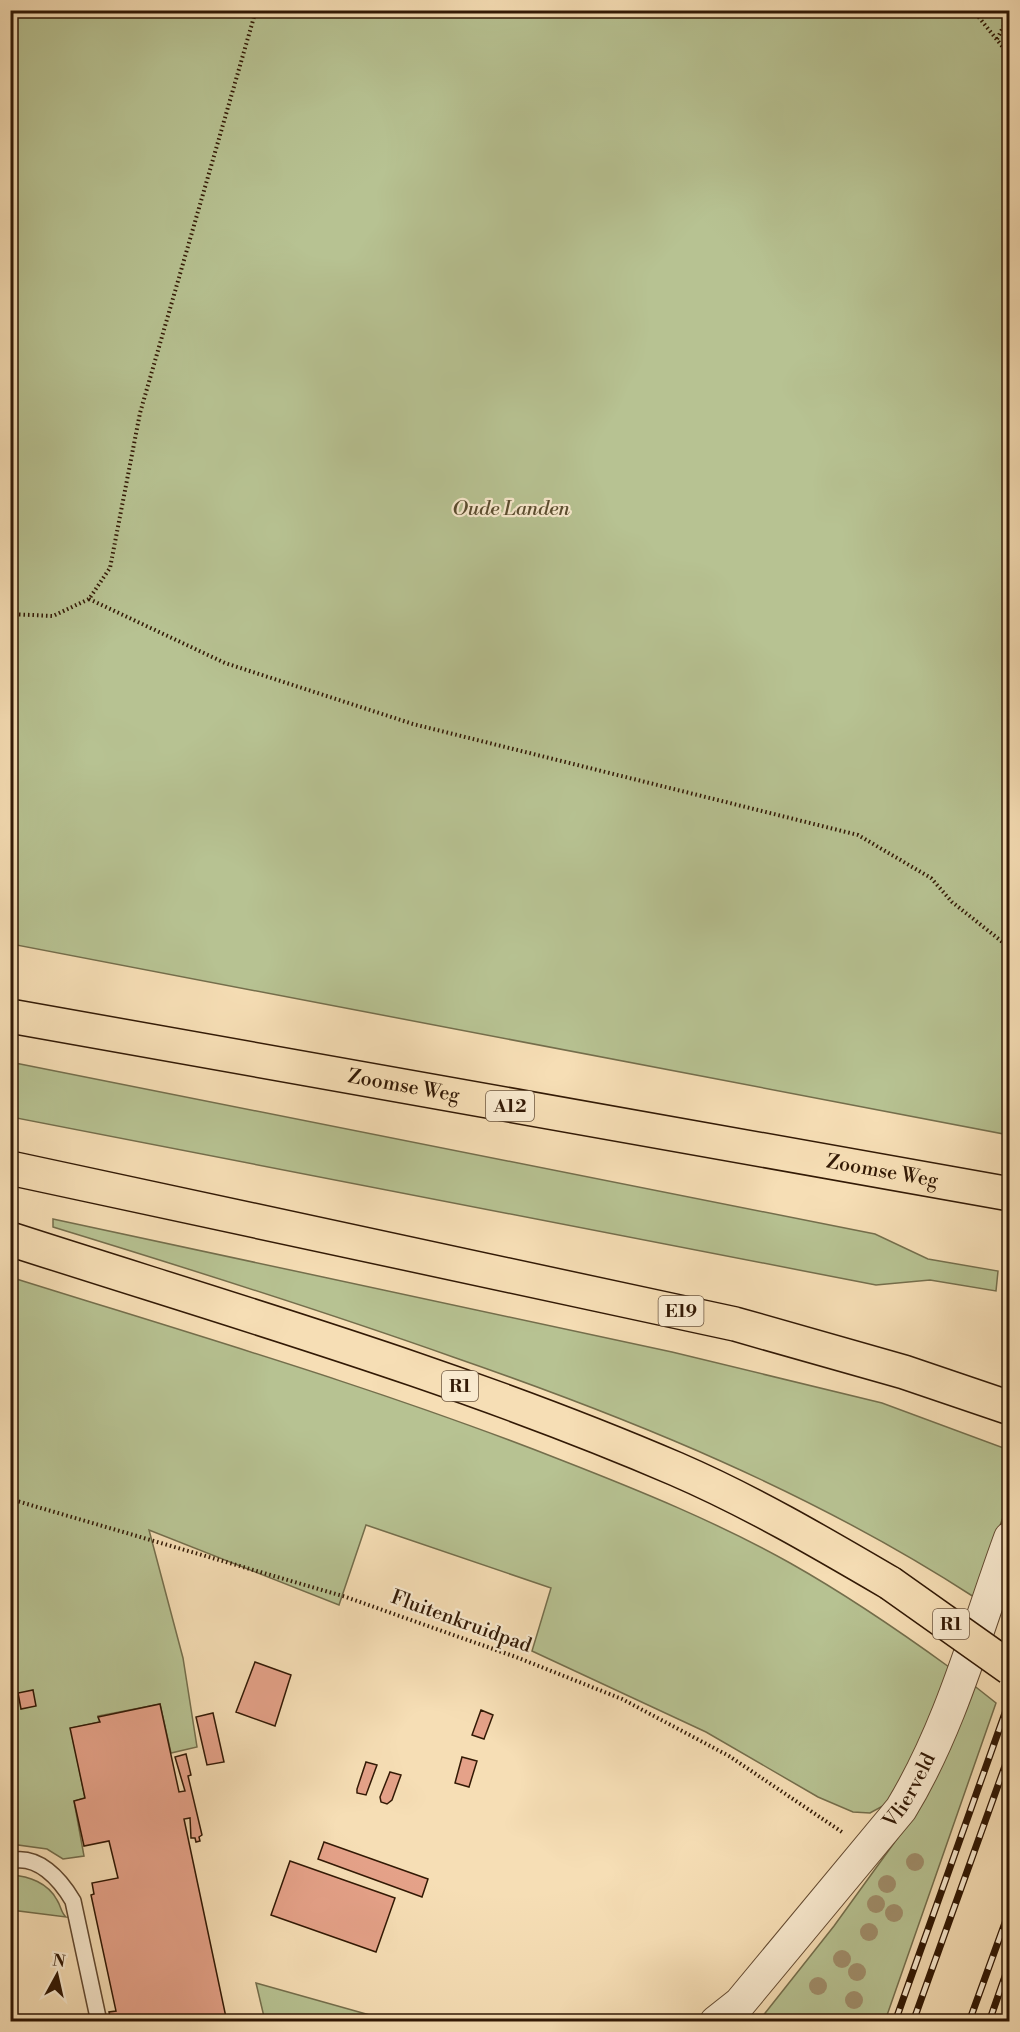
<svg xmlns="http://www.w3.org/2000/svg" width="1020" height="2032" font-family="'Libre Bodoni',serif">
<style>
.green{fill:#b7c292;stroke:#746e4c;stroke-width:1.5}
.building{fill:#e5a289;stroke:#321905;stroke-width:1.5}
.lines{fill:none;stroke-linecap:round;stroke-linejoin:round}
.service-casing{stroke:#634a31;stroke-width:18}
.minor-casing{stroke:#634a31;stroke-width:34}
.motorway-casing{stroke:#321905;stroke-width:36}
.path{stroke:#321905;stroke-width:4;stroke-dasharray:1.5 3;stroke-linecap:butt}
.service{stroke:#f9eacf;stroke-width:15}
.minor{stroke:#f9eacf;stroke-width:32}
.motorway{stroke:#f6deb5;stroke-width:33}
.rail-casing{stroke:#321905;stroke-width:7}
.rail{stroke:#f9eacf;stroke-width:4.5;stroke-dasharray:14;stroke-linecap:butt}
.motorway-bridge-casing{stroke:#321905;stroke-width:36;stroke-linecap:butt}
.motorway-bridge{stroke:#f6deb5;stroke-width:33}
.tree{fill:#a08e6b}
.labels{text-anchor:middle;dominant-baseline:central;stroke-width:4.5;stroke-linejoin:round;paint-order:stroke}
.shield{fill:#f9eacf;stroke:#6e5842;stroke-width:1.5}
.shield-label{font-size:18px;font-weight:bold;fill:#321905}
.park-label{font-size:20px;font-style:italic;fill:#5a4c2f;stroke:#f9eacf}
.street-label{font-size:20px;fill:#321905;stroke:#f9eacf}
</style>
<rect width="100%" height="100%" fill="#f6deb5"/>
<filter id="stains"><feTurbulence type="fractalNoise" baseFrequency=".00333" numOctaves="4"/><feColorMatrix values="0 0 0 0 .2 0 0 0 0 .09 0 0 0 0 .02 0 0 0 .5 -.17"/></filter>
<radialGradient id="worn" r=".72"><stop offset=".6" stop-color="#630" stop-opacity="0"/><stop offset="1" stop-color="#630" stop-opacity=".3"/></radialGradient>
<!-- green -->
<path class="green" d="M10,11H1009V1135L11,944Z
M10,1062L875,1234L928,1259L998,1271L996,1291L930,1280L876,1285L11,1117Z
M53,1219L672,1352L882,1403L1009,1450V1501L974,1597C812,1492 635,1420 453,1357C320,1310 187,1268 53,1227Z
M10,1277C195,1335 381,1389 561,1460C638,1490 717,1522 790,1563C845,1594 898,1630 949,1667L930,1725L892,1801L870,1813L853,1812L818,1797L706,1732L532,1651L551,1588L366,1525L339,1605L149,1530L183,1658L197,1747L171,1753L160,1704L98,1716L100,1722L71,1728L85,1798L74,1801L84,1856L63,1859L47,1849L11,1844Z
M972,1684L996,1703L885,2021L758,2022L834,1926L907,1825Z
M11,1875C29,1876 48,1883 57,1900C61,1906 61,1913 66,1917L11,1910Z
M256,1983L391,2021H265Z"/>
<!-- building -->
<path class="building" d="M255,1662L291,1675L275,1726L236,1712Z
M33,1690L36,1706L21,1709L18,1693Z
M160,1704L179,1792L185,1791L175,1757L186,1754L191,1775L188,1776L202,1835L199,1837L200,1841L196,1842L195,1838H191L190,1818L184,1819L227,2022H111L109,2012L116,2011L91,1895L94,1894L92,1883L118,1878L109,1841L84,1846L74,1801L85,1798L70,1728L100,1722L98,1717Z
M481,1710L493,1715L484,1739L472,1735Z
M213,1713L224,1762L207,1765L196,1717Z
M462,1757L477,1761L469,1787L455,1783Z
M366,1762L377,1765L366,1795L357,1793V1789Z
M390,1772L401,1775L392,1800L387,1804L381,1802L380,1797Z
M324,1842L428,1879L422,1897L318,1859Z
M290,1861L395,1898L376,1952L271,1915Z"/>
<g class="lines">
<defs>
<path id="service" d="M10,1861C38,1854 60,1879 73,1901L99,2022"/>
<g id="minor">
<path id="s1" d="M716,2022L740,2003L901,1809C951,1727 977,1628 1010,1538"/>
</g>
<g id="motorway">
<path id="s2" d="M10,1016L1010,1194"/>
<path d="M10,1168L735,1324L904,1372L1010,1408"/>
<path d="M10,1239C233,1311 460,1376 676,1469C750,1501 820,1542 890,1583"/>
</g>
</defs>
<!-- service casing -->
<use href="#service" class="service-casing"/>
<!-- minor casing -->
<use href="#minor" class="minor-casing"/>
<!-- motorway casing -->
<use href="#motorway" class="motorway-casing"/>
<!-- path -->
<path class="path" d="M973,10L1010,56
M997,39L1010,14
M89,599L225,663L413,724L858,835L931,878L952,902L1010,948
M10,614L53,616L89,599L110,568L140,413L256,10
M10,1499L346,1597L516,1657L622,1699L729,1756L842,1832"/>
<!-- service -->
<use href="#service" class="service"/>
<!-- minor -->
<use href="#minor" class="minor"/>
<!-- motorway -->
<use href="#motorway" class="motorway"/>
<defs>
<path id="rail" d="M895,2022L1010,1699
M913,2022L1010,1752
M969,2022L1010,1909
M989,2022L1010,1962"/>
</defs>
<!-- rail casing -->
<use href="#rail" class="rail-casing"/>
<!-- rail -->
<use href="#rail" class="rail"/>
<defs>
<path id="motorway-bridge" d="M890,1583L1010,1668"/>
</defs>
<!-- motorway-bridge casing -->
<use href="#motorway-bridge" class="motorway-bridge-casing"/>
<!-- motorway-bridge -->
<use href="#motorway-bridge" class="motorway-bridge"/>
</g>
<!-- trees -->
<g class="tree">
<circle cx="915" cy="1862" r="9"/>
<circle cx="887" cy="1884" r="9"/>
<circle cx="876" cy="1904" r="9"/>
<circle cx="894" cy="1913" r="9"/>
<circle cx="869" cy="1932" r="9"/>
<circle cx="842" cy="1959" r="9"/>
<circle cx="857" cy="1972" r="9"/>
<circle cx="818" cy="1986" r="9"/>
<circle cx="854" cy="2000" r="9"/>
</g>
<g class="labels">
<!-- shield labels -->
<g class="shield">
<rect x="486" y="1091" width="48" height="30" rx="4.5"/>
<rect x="658.5" y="1296" width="45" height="30" rx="4.5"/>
<rect x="442" y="1371" width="36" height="30" rx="4.5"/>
<rect x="933" y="1609" width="36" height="30" rx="4.5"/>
</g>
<g class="shield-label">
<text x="510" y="1106">A12</text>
<text x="681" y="1311">E19</text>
<text x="460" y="1386">R1</text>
<text x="951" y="1624">R1</text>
</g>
<!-- park labels -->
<g class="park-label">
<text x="511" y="509">Oude Landen</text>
</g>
<!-- street labels -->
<g class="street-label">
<text stroke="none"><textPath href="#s2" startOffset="400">Zoomse Weg</textPath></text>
<text stroke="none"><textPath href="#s2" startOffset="886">Zoomse Weg</textPath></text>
<text transform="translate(461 1622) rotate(20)">Fluitenkruidpad</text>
<text stroke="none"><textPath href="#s1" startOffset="303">Vlierveld</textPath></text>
</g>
</g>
<!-- margin -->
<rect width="1020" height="2032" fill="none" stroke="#f6deb5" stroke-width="36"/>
<rect x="12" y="12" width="996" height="2008" fill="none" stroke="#321905" stroke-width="3"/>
<rect x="18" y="18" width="984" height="1996" fill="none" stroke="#321905" stroke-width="1.5"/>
<!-- north arrow -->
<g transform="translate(57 1975) rotate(8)" stroke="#f9eacf" stroke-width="4.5" paint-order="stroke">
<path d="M0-4.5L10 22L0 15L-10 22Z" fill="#321905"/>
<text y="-9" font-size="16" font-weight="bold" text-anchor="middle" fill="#321905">N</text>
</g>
<rect width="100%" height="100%" filter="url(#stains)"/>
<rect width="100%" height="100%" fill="url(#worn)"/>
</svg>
